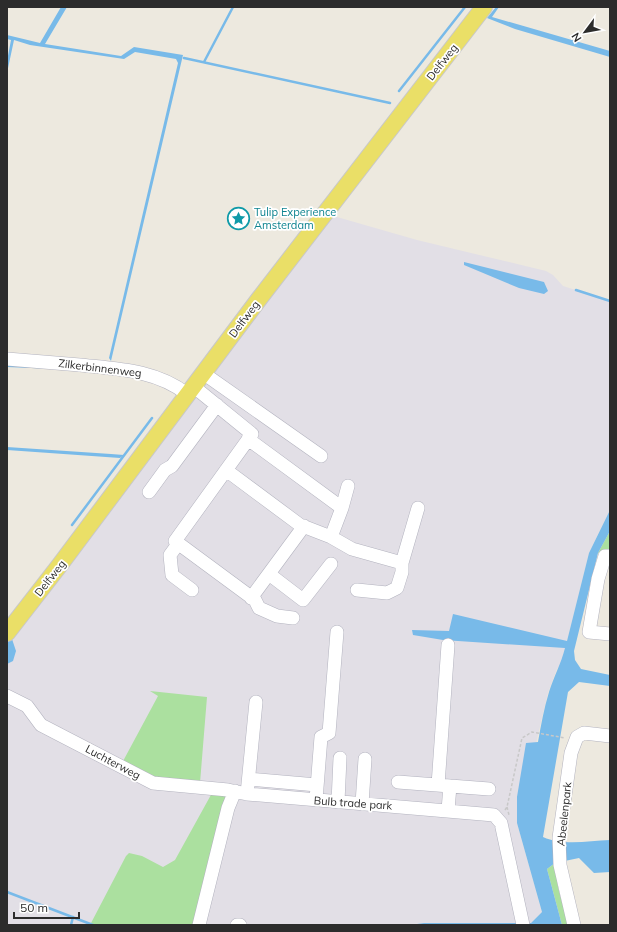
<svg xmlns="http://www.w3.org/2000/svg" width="617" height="932" font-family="Mulish,sans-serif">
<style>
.industrial{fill:#e2dfe6}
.green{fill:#abe09f}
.water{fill:#78bae9}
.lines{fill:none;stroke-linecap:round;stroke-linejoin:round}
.stream{stroke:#78bae9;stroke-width:2.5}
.minor-casing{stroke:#b3b3bf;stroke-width:14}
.major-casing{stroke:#c8c8c8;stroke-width:18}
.path{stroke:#c8c8c8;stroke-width:1.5;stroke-dasharray:3 2;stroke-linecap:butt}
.minor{stroke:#fff;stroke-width:13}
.major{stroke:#eadf67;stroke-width:16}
.labels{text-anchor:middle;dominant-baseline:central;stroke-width:3.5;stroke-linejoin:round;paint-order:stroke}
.street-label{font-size:11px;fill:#2c2c2c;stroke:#fff}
.culture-label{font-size:11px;fill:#0d838f;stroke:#fff;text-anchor:start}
</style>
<rect width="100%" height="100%" fill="#ede9df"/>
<!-- industrial -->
<path class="industrial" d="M330,215L417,240L546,271L553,275L563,286L610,301V510L589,553L561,665L557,669L548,693L517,823L542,912L531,923L526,925H7V641Z"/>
<!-- green -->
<path class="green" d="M610,531V554L598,553Z
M150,691L207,697L200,783L153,780L122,763L158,696Z
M212,793L226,795V799L194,925H90L126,856L129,853L142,856L163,867L175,860Z
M555,863L558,887L568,925H562L547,869Z"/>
<!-- water -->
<path class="water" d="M61,7H67L45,44L121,56L134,47L183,55L111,361L109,358L178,63L176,59L135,52L124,59L30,45L14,40L7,73V61L11,40L7,39V35L40,43Z
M496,7H499L492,17L610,51V57L515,29L487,18Z
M464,262L544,282L548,291L544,294L519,288L464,265Z
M7,364L80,370L7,367Z
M7,447L111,454L124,455L120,458L7,450Z
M610,510V531L598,553L574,651L575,660L581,669L610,675V686L579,682L568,692L543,837C563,846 588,841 610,840V872L594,873L579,858L555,863L547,869L562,925H410L424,923H531L542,912L517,823V797L526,743L538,742C541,725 544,708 549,692C554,676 561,664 565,648L443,640L413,635L412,630L449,631L453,614L567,641L589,553Z
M11,636L16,651L13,661L7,664V642Z"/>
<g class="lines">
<!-- stream -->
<path class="stream" d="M184,58L390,103
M204,62L233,7
M399,91L465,7
M576,290L610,301
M72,525L152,418
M7,892L93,925
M71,925L73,917"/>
<defs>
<path id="minor" d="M7,359C31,361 56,363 80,365C118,369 156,370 187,394
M203,373L321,456
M193,386L252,434L175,541L255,600L259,608L277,616L293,618
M226,470L300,525L331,537L342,508L248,439
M149,492L165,470L172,466L217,405
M342,508L348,486
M331,537L352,549L402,563L418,508
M178,544L170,555L172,575L192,590
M610,556H605L598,579L589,632L610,634
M269,574L303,600L331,564
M357,590L387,593L397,588L402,572V563
M251,598L304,526
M7,696L27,706L41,725L153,783L228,790L247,794L494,815L501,823L523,925
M249,779L317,785
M398,782L489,789
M438,785L448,645
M247,794L256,702
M316,800L321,737L329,733L337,632
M338,802L340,758
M362,804L365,759
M448,810L450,786
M199,925L228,808L235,791
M237,925H240
M574,925L560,865L559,838L571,753L577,737L584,733L610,736"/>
<path id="major" d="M7,633L59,566L259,299L484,7"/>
</defs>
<!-- minor casing -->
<use href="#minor" class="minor-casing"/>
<!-- major casing -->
<use href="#major" class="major-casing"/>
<!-- path -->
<path class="path" d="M507,807L509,815
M505,810L507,807L522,738L532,732L565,738"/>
<!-- minor -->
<use href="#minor" class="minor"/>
<!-- major -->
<use href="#major" class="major"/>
</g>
<!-- icons -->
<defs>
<symbol id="sight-ring" viewBox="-11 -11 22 22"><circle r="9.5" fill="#fff" stroke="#0f9aa8" stroke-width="1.5"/><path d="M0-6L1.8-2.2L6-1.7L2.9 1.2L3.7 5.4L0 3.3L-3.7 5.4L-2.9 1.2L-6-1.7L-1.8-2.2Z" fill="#0f9aa8"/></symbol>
</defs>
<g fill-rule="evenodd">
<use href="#sight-ring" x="226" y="206" width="25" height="25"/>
</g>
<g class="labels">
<!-- street labels -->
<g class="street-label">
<text transform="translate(442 62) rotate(-52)">Delfweg</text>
<text transform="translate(244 319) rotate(-53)">Delfweg</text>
<text transform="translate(100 368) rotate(7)">Zilkerbinnenweg</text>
<text transform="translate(50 578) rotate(-52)">Delfweg</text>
<text transform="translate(113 762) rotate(28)">Luchterweg</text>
<text transform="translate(353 803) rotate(4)">Bulb trade park</text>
<text transform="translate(564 814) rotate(-84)">Abeelenpark</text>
</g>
<!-- culture labels -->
<g class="culture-label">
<text x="254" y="212">Tulip Experience<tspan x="254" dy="13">Amsterdam</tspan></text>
</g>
</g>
<!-- border -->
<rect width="617" height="932" fill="none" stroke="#2c2c2c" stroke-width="16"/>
<!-- north arrow -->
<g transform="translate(585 32) rotate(238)" stroke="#ffffff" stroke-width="3" paint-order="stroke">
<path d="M0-3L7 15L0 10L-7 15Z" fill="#2c2c2c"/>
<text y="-6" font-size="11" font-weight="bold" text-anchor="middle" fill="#2c2c2c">N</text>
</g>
<!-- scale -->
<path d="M14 912v6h65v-6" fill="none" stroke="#2c2c2c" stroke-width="2"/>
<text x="20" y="912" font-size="12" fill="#2c2c2c" stroke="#ffffff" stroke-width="3" paint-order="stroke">50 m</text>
</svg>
